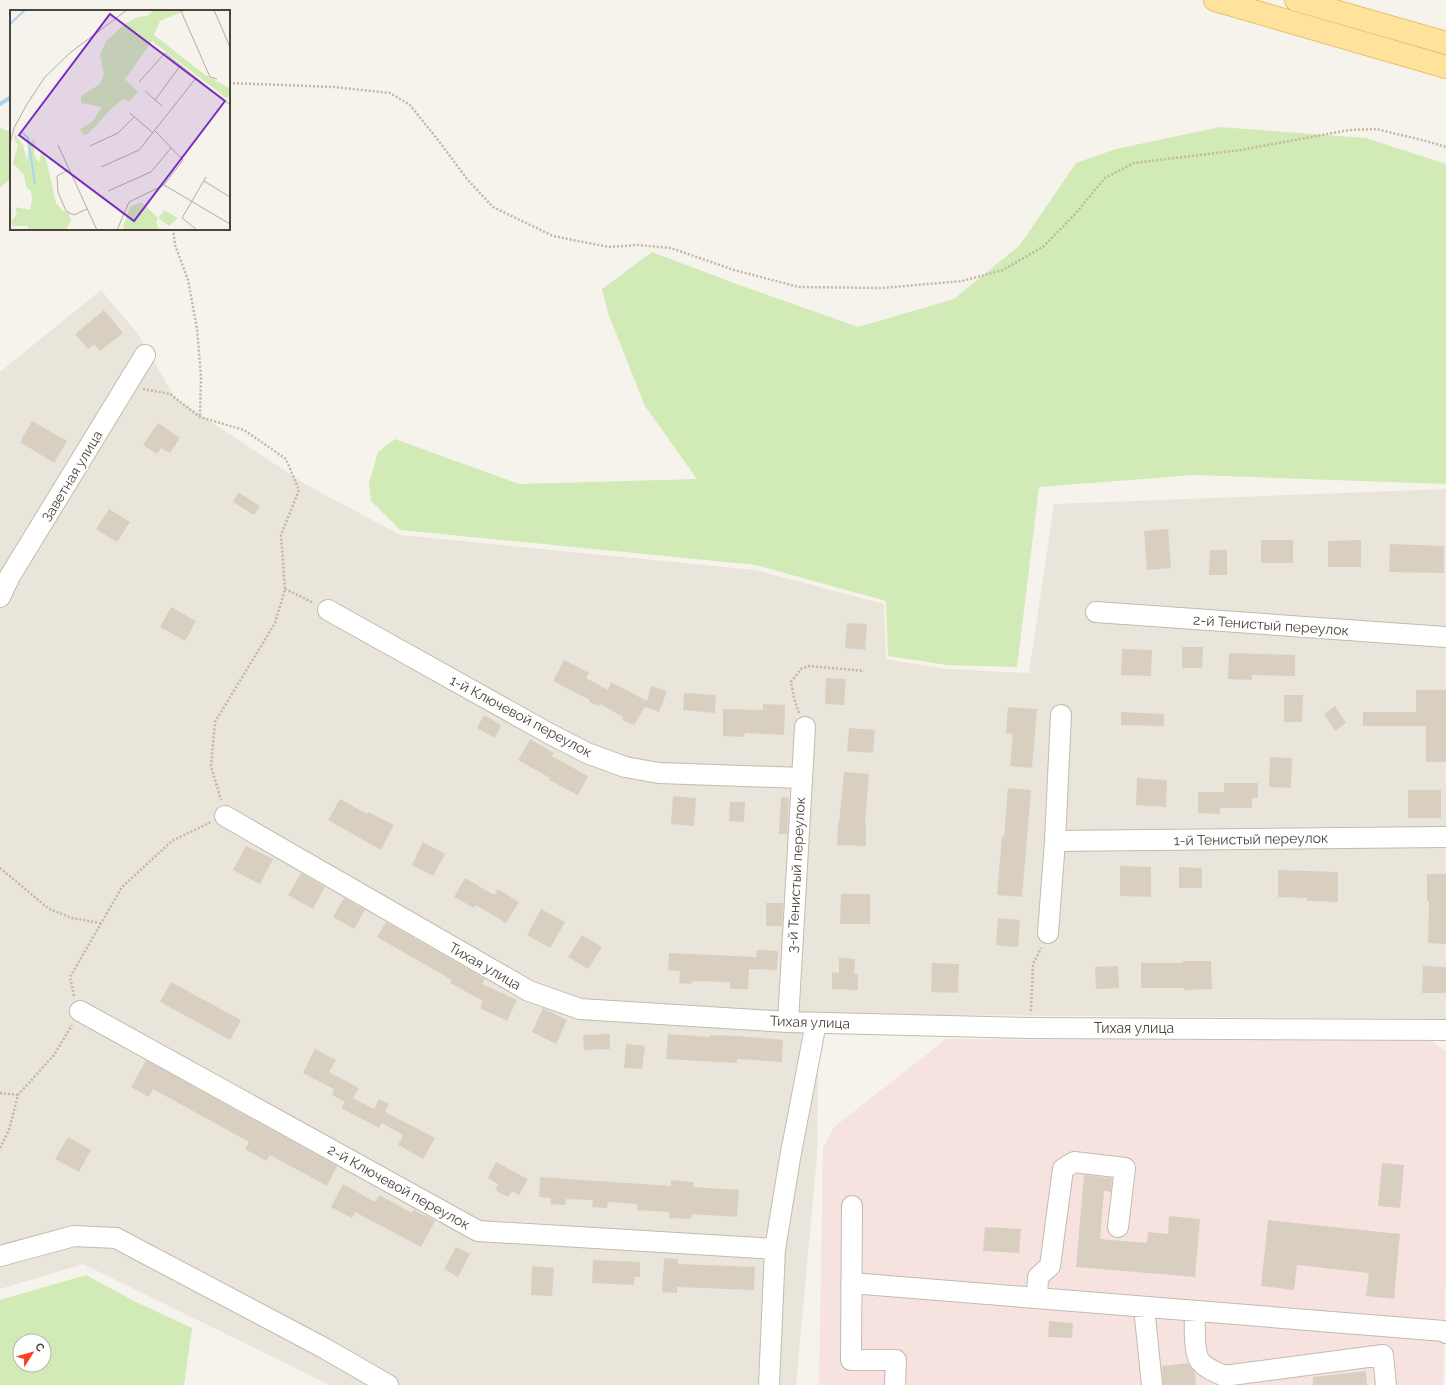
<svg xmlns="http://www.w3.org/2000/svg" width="1446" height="1385" font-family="Raleway,sans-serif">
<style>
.residential{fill:#eae5da}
.medical{fill:#f6e3e0}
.green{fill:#d2eab5;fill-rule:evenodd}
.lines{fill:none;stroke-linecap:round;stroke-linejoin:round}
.stream{stroke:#a9d4f2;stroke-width:4}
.building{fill:#d8cfc1}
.minor-casing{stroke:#c2bbae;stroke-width:22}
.major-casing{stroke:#e6c16a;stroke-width:24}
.path{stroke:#c4b79f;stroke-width:2.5;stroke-dasharray:2 2;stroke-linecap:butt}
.minor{stroke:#fff;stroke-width:20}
.major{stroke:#ffe39c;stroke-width:22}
.labels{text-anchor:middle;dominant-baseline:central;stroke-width:4;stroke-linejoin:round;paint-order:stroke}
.street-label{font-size:14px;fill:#4b4439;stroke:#fff}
.inset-river{fill:none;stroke:#a9d4f2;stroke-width:2}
.inset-road{fill:none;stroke:#b2ada4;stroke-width:1}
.view{fill:#7b2cbf;fill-opacity:0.15;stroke:#7b2cbf;stroke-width:2}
.inset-edge{fill:none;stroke:#4b4439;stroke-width:2}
</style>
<rect width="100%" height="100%" fill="#f6f3ec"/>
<!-- residential -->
<path class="residential" d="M101,290L138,334L175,398L305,484L400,535L755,570L884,604L886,659L947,669L1029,673L1054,504L1446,489V1019L819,1014L817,1156L796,1385H330L83,1264L0,1289V372Z"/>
<!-- medical -->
<path class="medical" d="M946,1039L1432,1041L1446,1052V1255L1443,1385H819L823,1148L834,1127Z"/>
<!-- green -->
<path class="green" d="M1220,127L1366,138L1446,164V484L1195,475L1039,487L1017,667L947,665L888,656L886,601L756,565L400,530L371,501L369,483L378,452L395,439L519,484L697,479L645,406L608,313L602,289L652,252L731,282L858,327L954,299L1020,245L1076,163L1116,149Z
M0,128L11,132V179L0,187Z
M86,1275L134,1301L192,1328L184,1385H0V1300ZM20,1341H44V1365H20Z"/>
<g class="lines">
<!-- stream -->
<path class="stream" d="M0,104L11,97"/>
</g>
<!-- building -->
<path class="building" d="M104,310L123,333L100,351L94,344L88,349L75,334Z
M32,421L67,441L54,463L20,442Z
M158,423L180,438L170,453L161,448L157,454L143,445Z
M238,492L260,506L254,515L233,502Z
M109,509L130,522L117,542L96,529Z
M1168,529L1171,568L1147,570L1144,531Z
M1261,540H1293V563H1261Z
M1361,540V567H1328V541Z
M1390,544L1444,546V573L1389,572Z
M1210,550H1227V575H1209Z
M171,607L196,621L185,641L160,627Z
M847,623L867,624L865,650L845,648Z
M1182,647H1203L1202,668H1182Z
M1122,649L1152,650L1151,676L1121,675Z
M1229,653L1295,655V676L1252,675V680L1228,679Z
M564,660L589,673L586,678L608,690L611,682L647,701L651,686L667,691L659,712L645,707L634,725L622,720L623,717L600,704L599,706L589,702L590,700L553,681Z
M826,678L846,679L844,705L825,704Z
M1416,690H1446V762H1426V726H1363V712H1416Z
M684,693L716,695L715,713L683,710Z
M1284,695H1303L1302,722H1284Z
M763,704L785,705L784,735L745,733L744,737L723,736V709L763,710Z
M1335,706L1346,723L1335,731L1324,714Z
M1008,707L1037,709L1032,768L1010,766L1013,734L1006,733Z
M1121,712L1164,714V726L1121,725Z
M484,715L501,725L495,738L477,728Z
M849,728L875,730L873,753L847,751Z
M530,739L554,753L552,756L588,776L578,795L549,780L550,778L518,760Z
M1270,757L1292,758L1291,788L1269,787Z
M844,772L869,774L865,824H866V846L837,845L838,823H839Z
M1137,778L1167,780L1166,807L1136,805Z
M1224,783H1258V798H1252V808H1220V814L1198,813V792H1224Z
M1008,788L1031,790L1022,897L997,895L1002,836L1004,837Z
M1408,790H1441V818H1408Z
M673,796L696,798L694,826L671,824Z
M781,797L789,798L787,834H779Z
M340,799L367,814L368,812L394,825L381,850L328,820Z
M730,802H745L744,822L729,821Z
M423,842L445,854L433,876L412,865Z
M246,846L273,859L260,884L233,870Z
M1120,866L1151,867V897L1120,896Z
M1179,867L1202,868V888H1179Z
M1278,870L1338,872V902L1307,901V898L1278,897Z
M301,873L325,887L313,909L288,895Z
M1427,874H1446V944L1428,943L1429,901H1427Z
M465,878L494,895L498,889L519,902L506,923L476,905L474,908L454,897Z
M841,894H870V924H840Z
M344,898L365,910L354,929L333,917Z
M766,903H783L782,926H766Z
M541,909L565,922L550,948L527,935Z
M998,918L1020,920L1018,947L996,945Z
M386,922L485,979L482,984L517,1000L507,1021L480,1008L483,1001L450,983L452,980L377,937Z
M582,935L602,947L588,969L568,957Z
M757,950L778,951L777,970L749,969L748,989H730V982L692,981L691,984L679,983L680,971L668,970L669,953L756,957Z
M839,958L855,959L854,973L858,974V990L832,989V972L839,973Z
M1183,961H1211L1212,989L1184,990V988H1141V963H1183Z
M932,963L959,964L958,993L931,992Z
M1118,966L1119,988L1096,989L1095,967Z
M1423,966L1446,967V993H1422Z
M171,982L241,1020L230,1040L160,1002Z
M543,1008L567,1020L556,1044L532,1032Z
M610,1034V1049L584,1050L583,1035Z
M668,1034L710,1037V1035L738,1036L783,1040L782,1062L737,1059V1063L666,1059Z
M626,1044L645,1046L642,1069L624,1068Z
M315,1049L336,1060L329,1072L359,1088L353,1098L374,1109L379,1099L389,1104L385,1112L435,1138L423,1159L398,1145L403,1135L382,1123L379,1128L341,1108L345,1102L332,1095L334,1089L303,1073Z
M146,1060L337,1166L327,1186L270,1155L266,1161L245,1149L249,1142L153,1089L149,1097L131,1087Z
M68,1137L91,1150L79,1172L55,1159Z
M496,1162L528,1179L519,1195L512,1191L508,1197L495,1190L498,1184L488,1178Z
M1382,1163L1404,1165L1400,1208L1378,1206Z
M1084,1175L1112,1178L1111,1192L1104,1191L1100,1239L1147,1243L1148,1232L1168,1234L1169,1216L1200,1219L1195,1277L1076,1267Z
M540,1177L671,1186V1180L694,1182L693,1187L739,1190L737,1217L692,1214L691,1219L669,1218V1212L637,1210V1204L608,1202L607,1208L592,1207L593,1200L566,1199L565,1205L550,1204L551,1198L539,1197Z
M343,1184L375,1202L379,1195L412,1213L414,1210L435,1221L421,1247L355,1212L352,1218L331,1207Z
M1268,1220L1400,1234L1394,1299L1366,1296L1369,1273L1297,1265L1294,1290L1261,1286Z
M985,1227L1021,1229L1019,1253L983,1251Z
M456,1247L470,1254L458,1277L444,1269Z
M664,1258L678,1259V1264L755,1267L754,1290L677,1287V1293L662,1292Z
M593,1260L640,1262V1277H634V1285L592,1283Z
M532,1266L554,1268L552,1296L531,1295Z
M1049,1321L1073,1323L1072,1338L1048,1337Z
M1188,1363L1195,1373L1196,1385H1163L1162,1366Z
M1366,1371L1367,1385H1313V1377Z"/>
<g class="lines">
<defs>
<path id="minor" d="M0,597L10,576L145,355
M328,610L550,734L587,753L625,767L659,773L802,778
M1096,612L1446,637
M225,816L529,991L580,1009L788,1022L1031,1028L1446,1030
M1055,841L1446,837
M1048,933L1055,841L1061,715
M80,1011L478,1231L775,1249
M788,1022L805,727
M852,1206L851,1360H896L895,1385
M0,1256L74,1236L116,1238L324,1348L388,1385
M851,1283L1444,1331L1446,1333
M1037,1298L1038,1277L1050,1266L1063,1169L1074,1162L1125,1168L1118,1227
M1144,1307L1152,1385
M1195,1311C1195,1323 1193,1352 1200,1361C1205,1368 1216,1372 1224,1376L1383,1355L1386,1385
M769,1385L775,1249L790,1158L816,1023"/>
<path id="major" d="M1215,0L1446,67
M1296,0L1446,43"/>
</defs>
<!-- minor casing -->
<use href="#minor" class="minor-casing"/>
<!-- major casing -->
<use href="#major" class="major-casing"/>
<!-- path -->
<path class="path" d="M229,83L334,87L390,93L410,105L438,140L467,179L493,207L553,236L609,247L638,245L671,248L734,270L799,287L882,288L962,281L1003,270L1044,246L1076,213L1105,178L1134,163L1241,150L1349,130L1376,129L1426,141L1446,147
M173,229L175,245L188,280L197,329L201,377L200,417
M143,389L170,394L200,417L244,430L286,459L299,490L281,535L285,589L275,623L215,722L211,766L221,800
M285,589L314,603
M799,713L794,698L791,682L801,669L809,666L864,671
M0,868L49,909L72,918L100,923
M74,996L70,977L122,887L172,841L211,822
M1031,1011L1033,964L1041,948
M0,1093L18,1095
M0,1148L9,1130L18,1095L54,1055L72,1025"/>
<!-- minor -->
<use href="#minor" class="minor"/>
<!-- major -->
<use href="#major" class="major"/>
</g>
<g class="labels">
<!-- street labels -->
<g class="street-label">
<text transform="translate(72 476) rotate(-59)">Заветная улица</text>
<text transform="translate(1271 625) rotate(4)">2-й Тенистый переулок</text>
<text transform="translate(521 716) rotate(28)">1-й Ключевой переулок</text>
<text transform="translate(1251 839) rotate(-1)">1-й Тенистый переулок</text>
<text transform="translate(796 875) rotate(-87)">3-й Тенистый переулок</text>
<text transform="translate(485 966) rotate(30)">Тихая улица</text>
<text transform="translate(810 1022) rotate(2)">Тихая улица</text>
<text x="1134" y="1028">Тихая улица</text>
<text transform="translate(399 1187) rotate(29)">2-й Ключевой переулок</text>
</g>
</g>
<!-- overview -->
<g transform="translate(10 10)">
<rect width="220" height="220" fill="#f6f3ec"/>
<path d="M144,0H177L150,11L144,25L194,64L219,78V87L216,88L142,31L115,69L128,82L119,92L114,89L103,97L78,124L74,125L70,119L82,112L92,97L71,93V86L90,74L94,64L90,45L96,31L115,14L127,7L137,6ZM5,124L13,135L17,152L19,133L25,129L24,144L29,153L31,142L35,144L46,193L52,200L59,203L61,210L56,220H18V216H3L1,211L7,204L5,197L20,200L22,189L21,181L16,177L14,165L3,153L8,135L4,129ZM131,192L148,208L154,200L168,208L159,216L148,208L146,213L150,220H114L113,217L120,197Z" fill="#d2eab5"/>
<path class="inset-river" d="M0,14L15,0M13,123L18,128L25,174"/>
<path class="inset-road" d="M204,0L220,37M171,1L200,67L207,69M129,72L155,43L220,95M135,81L152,96M145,90L170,56M120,103L143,123M0,134L4,118L17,94L35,67L61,42L117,0M48,135L87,220M80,136L108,123L124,107M91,157L129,140L186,68M58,160L47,166L48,182L56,201L64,205L77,199M194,171L220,187M154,175L220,214M98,181L141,162L161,138M107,220L119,192L154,175L173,150L145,121M187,220L172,208L196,167"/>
<path class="view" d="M100,4L215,91L124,211L9,125Z"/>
<rect width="220" height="220" class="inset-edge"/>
</g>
<!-- north arrow -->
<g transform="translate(32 1353) rotate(53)"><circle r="19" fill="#ffffff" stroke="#b7b4b0"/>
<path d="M0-3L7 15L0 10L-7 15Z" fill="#fc3f1d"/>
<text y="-6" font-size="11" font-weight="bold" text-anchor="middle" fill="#4b4439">С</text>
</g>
</svg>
